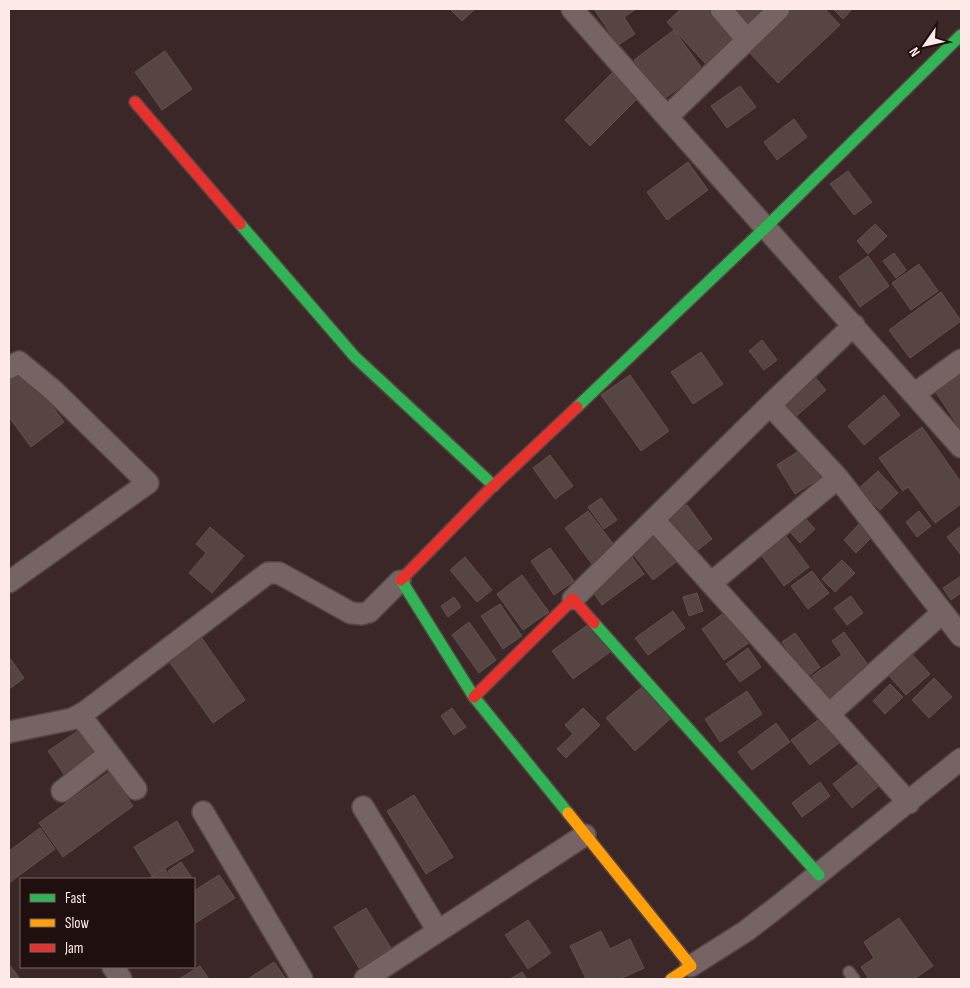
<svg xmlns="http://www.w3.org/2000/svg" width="970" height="988" font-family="'Sofia Sans Condensed',sans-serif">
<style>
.building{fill:#564543;stroke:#61514e}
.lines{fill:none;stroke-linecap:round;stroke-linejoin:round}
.lane-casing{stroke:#544444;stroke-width:14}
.street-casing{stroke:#544444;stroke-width:24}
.fast-casing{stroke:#544444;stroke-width:14}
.slow-casing{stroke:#544444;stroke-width:14}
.jam-casing{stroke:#544444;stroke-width:14}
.lane{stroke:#756463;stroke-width:11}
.street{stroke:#756463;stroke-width:21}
.fast{stroke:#30b455;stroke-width:11}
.slow{stroke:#ff9f0a;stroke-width:11}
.jam{stroke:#e5322d;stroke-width:11}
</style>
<rect width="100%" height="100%" fill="#3b2727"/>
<!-- building -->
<path class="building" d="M450,9H475L462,21Z
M594,9H636L624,17L635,34L618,45Z
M681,9H716L738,32L705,63L667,22Z
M727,9H765L742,27Z
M788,9H825L840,25L778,83L746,49Z
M833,9H852L843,19Z
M674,30L703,70L664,99L634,60Z
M165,51L192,89L162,110L135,72Z
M612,73L637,99L590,146L565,120Z
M740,86L756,107L727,128L711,106Z
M794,119L807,137L777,160L764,142Z
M688,162L708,190L667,220L647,192Z
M848,171L872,202L854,215L830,184Z
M875,224L887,236L868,254L857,241Z
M894,253L906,270L896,278L883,261Z
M868,256L889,286L860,307L839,277Z
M919,264L938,291L911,310L892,283Z
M941,292L961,321L910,358L889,330Z
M762,340L777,360L764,370L749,351Z
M701,352L723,384L693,404L671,372Z
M23,367L64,422L31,447L9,417V378Z
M961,373V430L935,391Z
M630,375L669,431L641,451L601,395Z
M813,375L826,390L793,419L780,404Z
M884,395L900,415L864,445L848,426Z
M922,427L961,482V504L935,523L908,487L903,491L879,458Z
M802,449L820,478L795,494L777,465Z
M550,455L573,486L555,499L533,468Z
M878,471L898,493L880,510L859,488Z
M601,498L617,520L604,529L588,507Z
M687,505L712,539L691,555L666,520Z
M588,511L615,546L592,564L565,528Z
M919,511L931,526L917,537L906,522Z
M805,518L815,529L800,543L790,532Z
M860,523L873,536L856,553L844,540Z
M961,526V555L947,537Z
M210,527L244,556L212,593L189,573L206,553L196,544Z
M657,529L680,559L653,580L630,550Z
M785,535L809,567L784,586L760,553Z
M550,548L574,581L554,595L531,561Z
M465,557L492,590L477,602L450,570Z
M632,557L644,574L602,605L590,588Z
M842,560L855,573L835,592L822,579Z
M812,571L829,593L808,609L791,586Z
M522,575L549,612L523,630L497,594Z
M961,576V593L951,600L943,588Z
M697,593L703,611L689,616L683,597Z
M851,596L863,613L847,625L834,608Z
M454,597L461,607L448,617L441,606Z
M500,604L522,636L503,649L481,616Z
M728,610L750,642L724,660L702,629Z
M673,611L685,628L648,655L635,638Z
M469,622L496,660L479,673L452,635Z
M589,624L610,652L573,679L552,651Z
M844,632L871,669L831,704L812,676L842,655L832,641Z
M795,633L820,667L807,677L782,642Z
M199,634L245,700L213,723L166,657Z
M748,648L761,667L740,682L726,664Z
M909,651L930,674L906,695L885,671Z
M9,657L24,678L9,689Z
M934,678L952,697L929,718L912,700Z
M890,684L903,697L885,714L873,701Z
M643,686L671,718L635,751L606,718Z
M747,691L762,714L720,742L705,719Z
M452,708L466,727L454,735L441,716Z
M583,708L600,725L566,758L557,749L573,734L565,725Z
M821,718L839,743L810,765L791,740Z
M776,723L790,742L752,770L738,752Z
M78,731L97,759L68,780L48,751Z
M862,761L880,785L852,808L833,784Z
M109,772L133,806L63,857L39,823Z
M820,782L830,796L802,817L792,803Z
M414,795L453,857L426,874L387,811Z
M177,821L194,851L152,876L134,847Z
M40,828L55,849L9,883V851Z
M181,862L192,878L190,879H173L168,871Z
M165,869L171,879H151L150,878Z
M219,875L235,898L194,924V891Z
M366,908L391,948L359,968L334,927Z
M899,918L933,966L914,979H869L861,967L874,958L864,942Z
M528,920L551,953L528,969L505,935Z
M601,931L610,949L630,939L644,968L620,979H586L570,946Z
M274,962L286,979H248Z
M9,964L20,979H9Z
M200,966L209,979H179Z
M522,972L527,979H510Z"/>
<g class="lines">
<defs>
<path id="lane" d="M849,972L854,979"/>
<path id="street" d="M572,9L667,117L779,9
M721,9L747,40
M667,117L961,447
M9,368L19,362L54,391L148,483L9,582
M914,394L961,360
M770,405L838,478L961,636
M654,520L909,803
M711,583L838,478
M573,599L770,405L854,325
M829,714L942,613
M80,715L136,789
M9,732L72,719L85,712L268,573H279L351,613L362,614L369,612L400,581
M62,791L109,754
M363,807L438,931
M203,812L302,979
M691,966L746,931L781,904L961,759
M113,967L121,979
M365,979L585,835"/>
<path id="fast" d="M240,224L355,357L494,486
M577,407L765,228L961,35
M401,580L474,697L568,813
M594,623L819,875"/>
<path id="slow" d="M568,813L691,966L671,979"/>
<path id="jam" d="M135,102L240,224
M401,580L488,491L577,407
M474,697L573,599L594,623"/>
</defs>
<!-- lane casing -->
<use href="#lane" class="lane-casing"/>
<!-- street casing -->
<use href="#street" class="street-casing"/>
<!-- fast casing -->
<use href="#fast" class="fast-casing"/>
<!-- slow casing -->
<use href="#slow" class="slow-casing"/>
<!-- jam casing -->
<use href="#jam" class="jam-casing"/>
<!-- lane -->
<use href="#lane" class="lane"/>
<!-- street -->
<use href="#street" class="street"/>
<!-- fast -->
<use href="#fast" class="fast"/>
<!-- slow -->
<use href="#slow" class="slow"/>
<!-- jam -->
<use href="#jam" class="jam"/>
</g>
<!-- border -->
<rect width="970" height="988" fill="none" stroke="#feeae9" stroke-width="20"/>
<!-- legend -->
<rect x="20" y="878" width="175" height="90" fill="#1f0f0e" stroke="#786766"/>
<rect x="30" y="894" width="25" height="8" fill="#30b455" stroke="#786766"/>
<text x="65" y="903" font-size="15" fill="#feeae9">Fast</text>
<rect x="30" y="919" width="25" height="8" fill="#ff9f0a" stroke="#786766"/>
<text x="65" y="928" font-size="15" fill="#feeae9">Slow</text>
<rect x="30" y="944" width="25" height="8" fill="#e5322d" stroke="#786766"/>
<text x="65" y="953" font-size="15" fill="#feeae9">Jam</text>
<!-- north arrow -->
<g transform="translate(925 45) rotate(236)" stroke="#1f0f0e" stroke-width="4" paint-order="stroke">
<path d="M0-4L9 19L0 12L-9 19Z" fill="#feeae9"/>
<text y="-8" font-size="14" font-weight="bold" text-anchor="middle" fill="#feeae9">N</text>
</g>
</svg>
